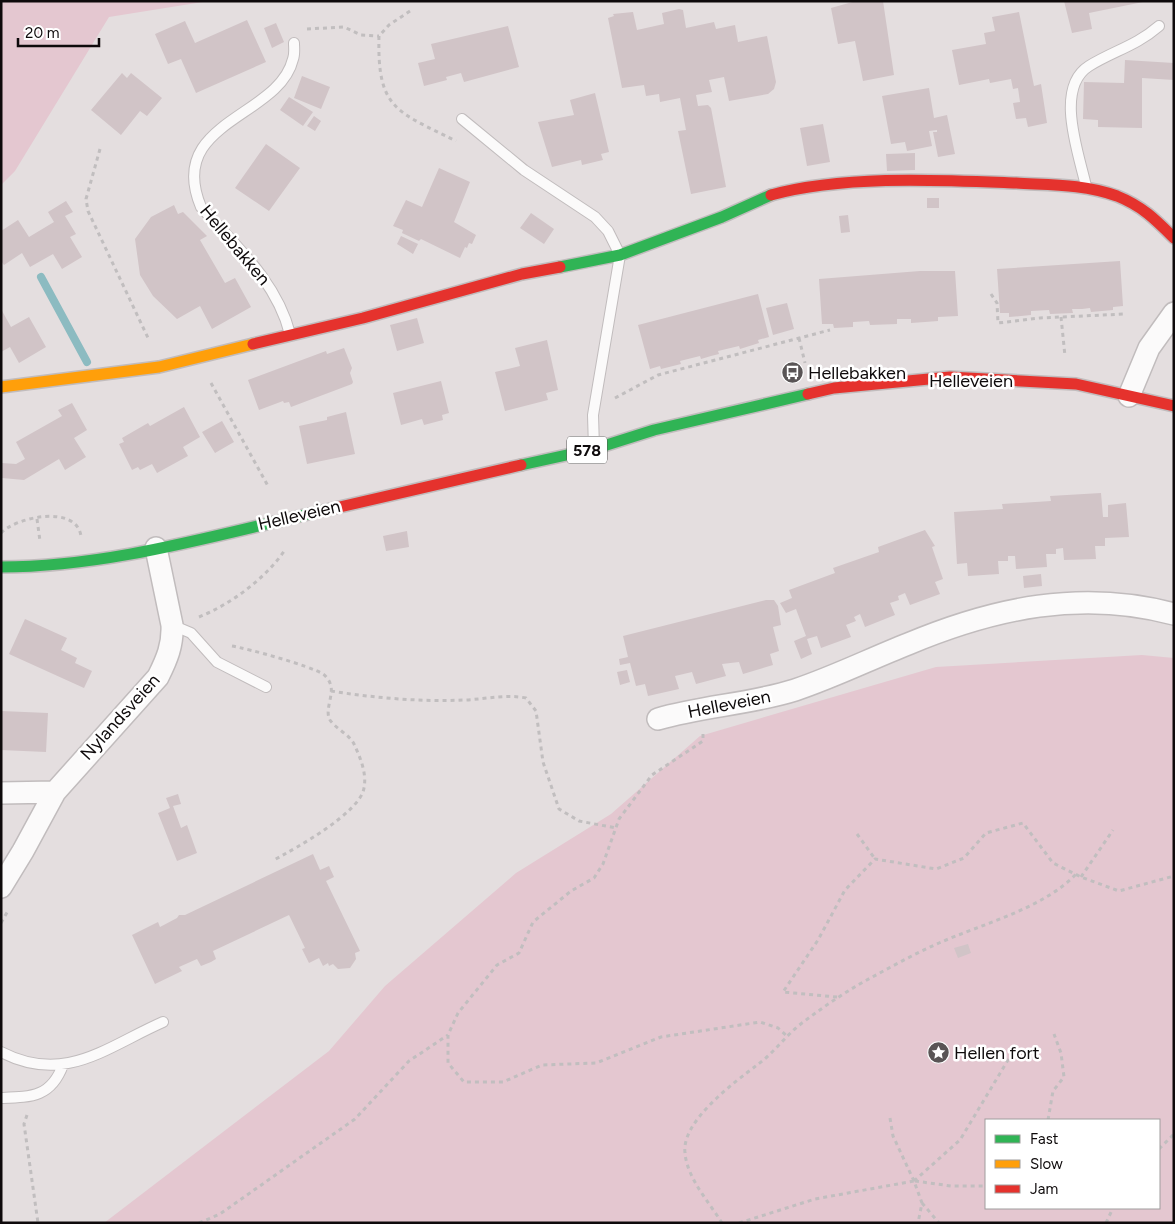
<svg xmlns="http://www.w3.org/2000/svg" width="1175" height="1224" font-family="Figtree,sans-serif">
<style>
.green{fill:#e4c7d0;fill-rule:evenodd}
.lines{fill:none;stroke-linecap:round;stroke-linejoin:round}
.stream{stroke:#8cbbc1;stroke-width:8}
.building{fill:#d1c4c7}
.lane-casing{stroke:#c1bcbd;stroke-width:12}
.street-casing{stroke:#c1bcbd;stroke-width:24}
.fast-casing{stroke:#c1bcbd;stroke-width:14}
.slow-casing{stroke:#c1bcbd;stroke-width:14}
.jam-casing{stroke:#c1bcbd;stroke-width:14}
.path{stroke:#c1bebf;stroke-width:3;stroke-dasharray:4 4;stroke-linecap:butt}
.lane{stroke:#fbfafa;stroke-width:10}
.street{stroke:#fbfafa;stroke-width:21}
.fast{stroke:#30b455;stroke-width:11}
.slow{stroke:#ff9f0a;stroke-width:11}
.jam{stroke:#e5322d;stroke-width:11}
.labels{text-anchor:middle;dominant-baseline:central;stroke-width:5;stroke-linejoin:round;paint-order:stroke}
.shield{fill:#fff;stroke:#565454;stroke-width:1}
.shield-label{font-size:16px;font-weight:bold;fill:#0e0a0b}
.street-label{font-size:18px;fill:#0e0a0b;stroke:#fff}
.poi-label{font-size:18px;fill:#0e0a0b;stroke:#fff;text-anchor:start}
</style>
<rect width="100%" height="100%" fill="#e4dedf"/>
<!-- green -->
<path class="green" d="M1,1H209L109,17L15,171L1,185Z
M1142,655L1174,658V1223H104L329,1051L385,986L516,873L611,814L700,736L936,667ZM986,1120H1159V1208H986Z"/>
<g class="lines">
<!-- stream -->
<path class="stream" d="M41,277L87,362"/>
</g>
<!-- building -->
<path class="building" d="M856,1H883L894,75L863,81L855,41L838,44L831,8Z
M1064,1H1143V2L1089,13L1092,29L1072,33Z
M679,9L683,10L686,28L714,22L716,29L735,25L738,42L767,36L776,82L774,89L768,94L729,101L724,77L709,80L712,92L696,95L698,106L708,105L711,108L726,187L691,194L678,131L686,130L680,98L660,102L659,94L646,96L644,85L622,88L608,18L614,16L613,14L633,12L637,30L664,24L662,13Z
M1019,12L1034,86L1041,84L1047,123L1028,127L1026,118L1016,119L1013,103L1020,102L1018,88L1013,89L1011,79L990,83L989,79L959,85L952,50L986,44L984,33L995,31L992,17Z
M247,20L266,62L196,93L181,59L168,64L155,34L185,21L195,43Z
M276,23L284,42L272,48L264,28Z
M508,26L519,67L464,82L461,73L446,77L447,80L424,86L418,63L435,59L431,44Z
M1125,60L1174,63V80L1142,78V128L1098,127V120L1083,119L1084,82L1124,83Z
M122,73L127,78L131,73L162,98L147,116L140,111L121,135L91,110Z
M302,76L330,87L321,109L294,98Z
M929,88L934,118L947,115L955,154L938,157L933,132H937V130L929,131L932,146L907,151L905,142L891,144L882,96Z
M595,93L609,152L601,154L603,160L582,165L581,160L552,167L538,122L574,115L570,100Z
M289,97L313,112L303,126L280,110Z
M314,116L321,121L315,131L307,126Z
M823,124L830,162L807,166L800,128Z
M266,144L300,168L269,211L235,188Z
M915,153V170L887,171L886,154Z
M439,168L470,182L454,222L476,235L472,244L469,243L467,248L465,247L460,258L421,239L419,241L402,233L403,230L393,226L406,200L422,207Z
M927,198H939V208H927Z
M66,201L73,212L65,216L76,234L70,237L82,257L62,269L53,254L30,267L22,253L4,265L1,261V231L18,220L29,237L54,222L48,212Z
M174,205L178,214L183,212L207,236L200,240L225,283L235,278L251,307L212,329L200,306L177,319L153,296L140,275L135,239L151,217Z
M531,213L554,229L544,244L520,228Z
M848,215L850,232L841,233L839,216Z
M401,236L418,244L413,254L397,244Z
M1120,261L1123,306L1113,307V310L1091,312L1090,308L1082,309H1072L1073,313L1050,314L1049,310L1031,311V315L1021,316L1009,317V313H1000L997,269Z
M920,271H955L958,316L938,317V321L925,322L911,323V319H897V324L870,325L869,321L853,322V327L834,328L833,324H822L819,279Z
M758,294L769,337L758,340L759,343L740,349L739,346L718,351L719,354L711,356L701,359L700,356L680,361L681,364L661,369L660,366L650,369L638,325Z
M787,303L794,329L773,335L766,308Z
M1,309L11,327L29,317L46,347L19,363L10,347L1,352Z
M417,318L424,343L397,351L390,325Z
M547,340L558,390L546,393L548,400L505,411L495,372L520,366L515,348Z
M344,348L352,368L350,373L353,382L352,384L291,407L289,402L284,403L283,401L259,410L248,380L326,351L327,354Z
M441,381L449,413L442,415L443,420L424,425L422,419L401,425L393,393Z
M72,403L87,430L74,438L86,457L65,470L59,459L24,480L2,478V463L16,464L25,459L16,442L62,416L58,410Z
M184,407L200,437L183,447L188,456L157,473L152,464L140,470L138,467L132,470L119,444L124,442L122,438L148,423L150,426Z
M346,412L355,454L307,464L299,426L327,420V417Z
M222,421L234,442L215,453L202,432Z
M1101,493L1103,517H1108V505L1126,503L1129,537L1105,538V546H1095L1096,559L1064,560L1063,548L1056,549V554H1046L1047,567L1016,569L1015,556H1008V561H998L999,574L968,576L967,563L957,564L954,512L1003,509L1002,504L1051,501L1050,496Z
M925,530L935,546L932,547L943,579L935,582L940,594L910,605L905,593L898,596L899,600L890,603L895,615L865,627L860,614L854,617L856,621L846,625L851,637L821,648L817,636L807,639L812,654L801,659L794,641L806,636L796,609L786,613L780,603L792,598L789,590L835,573L833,568L879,552L878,547Z
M407,531L409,547L386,551L383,536Z
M1041,574L1042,586L1024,588L1023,576Z
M766,600H774L778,606L781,625L773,627L779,651L770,654L773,665L743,674L739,662L722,664L726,676L696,684L692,672L675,676L679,689L648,696L645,684L636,686L630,663L620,665L619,659L628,657L623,636Z
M25,619L67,638L61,650L77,658L75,663L92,671L84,688L9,654Z
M627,670L630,682L620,685L617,672Z
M1,711L48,713L46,752L1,750Z
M178,794L181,804L173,806L181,828L187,825L197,853L177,861L158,813L170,808L166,798Z
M313,854L320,870L329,866L334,877L326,881L360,951L355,953L356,959L350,968L338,969L333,964L329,966L328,963L323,966L319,958L309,963L302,949L305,948L289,915L213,951L216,959L211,962L201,966L197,959L179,967L182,971L155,984L132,935L158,922L160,927L177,918L179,915H185Z
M968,944L971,953L958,958L954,948Z"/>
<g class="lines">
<defs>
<path id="lane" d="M462,119L524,170L595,217L608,231L620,255L593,415L594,448
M1086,186C1079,154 1054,88 1089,66C1113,51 1136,46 1159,26
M290,334C277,282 236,246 201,207C165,121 279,118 293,59C295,54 294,48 294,43
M172,625L191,633L217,662L266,687
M1,1052C65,1085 106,1047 163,1022
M1,1098C32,1097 51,1097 63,1065"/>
<path id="street" d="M1129,396L1149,348L1174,313
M658,719C703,706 751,704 795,690C834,677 870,659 908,644C994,608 1082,589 1174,614
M1,793L55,792
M1,887L23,851L55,792L158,677C167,659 173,645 172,625L156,548"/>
<path id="fast" d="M560,267L620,255L722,217L771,195
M521,465L594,449L654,430L808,394
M1,567C112,567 222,533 331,509"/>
<path id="slow" d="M1,387L159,367L253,344"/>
<path id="jam" d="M771,195C844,175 939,180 1016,183C1050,185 1084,184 1117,196C1142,206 1155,219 1174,238
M253,344L363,318L522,274L560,267
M808,394L834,388L950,377L1076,384L1174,406
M331,509L521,465"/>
</defs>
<!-- lane casing -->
<use href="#lane" class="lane-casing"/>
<!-- street casing -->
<use href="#street" class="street-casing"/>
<!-- fast casing -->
<use href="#fast" class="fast-casing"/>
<!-- slow casing -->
<use href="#slow" class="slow-casing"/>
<!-- jam casing -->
<use href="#jam" class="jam-casing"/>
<!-- path -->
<path class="path" d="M410,11L389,25L379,36C377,109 396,111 456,141
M307,29L344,27L361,35L379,36
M100,149L86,199L88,211L149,340
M991,294L997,303L998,323L1040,318L1124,314
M1061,317L1065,356
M799,338L805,363
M211,383L268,486
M615,398L658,375L830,330
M37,519L40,541
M1,533C16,517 76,504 81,536
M199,617C231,604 265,579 285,550
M232,646C249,649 308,665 323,674C325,675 329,680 330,683C335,694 324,710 330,720C336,729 349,734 354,744C360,757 367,773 364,788C360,813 296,848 274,860
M331,691C375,698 421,702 465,700C487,699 505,694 526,698L536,711L543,762L559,809L579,821L616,828
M703,734V741L652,775L619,819L603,864L594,878L571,891L533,922L519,953L497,965L458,1013L448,1035V1063L464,1082H503L542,1065L596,1063L661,1037L760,1022L778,1028L788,1037
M857,834L875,859
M1081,877L1113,830
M1,923L9,909
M837,997L783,992L818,940L845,890L875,859L936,869L964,858L986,833L1023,823L1053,863L1081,877L1119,891L1174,876
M27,1115L24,1124L38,1223
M890,1118L893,1136L914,1181
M1048,1120L1053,1091L1064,1077L1061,1053L1054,1034
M1159,1149L1174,1134
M914,1181L960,1140L1017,1045
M915,1181L951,1186H986
M922,1203L939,1223
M199,1223L220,1214L355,1119L409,1061L448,1035
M722,1223C709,1202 687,1178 685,1153C681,1121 735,1082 757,1065C774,1053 786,1035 802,1023C822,1008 842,994 865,981C889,968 914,954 939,943C982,924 1045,908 1077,873
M739,1223L815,1199L914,1181L922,1203L918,1223
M1106,1223L1113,1208"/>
<!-- lane -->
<use href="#lane" class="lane"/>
<!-- street -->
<use href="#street" class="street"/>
<!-- fast -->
<use href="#fast" class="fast"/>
<!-- slow -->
<use href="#slow" class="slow"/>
<!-- jam -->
<use href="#jam" class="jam"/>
</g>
<!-- icons -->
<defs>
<symbol id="bus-disc" viewBox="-11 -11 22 22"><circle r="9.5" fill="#595455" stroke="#fff"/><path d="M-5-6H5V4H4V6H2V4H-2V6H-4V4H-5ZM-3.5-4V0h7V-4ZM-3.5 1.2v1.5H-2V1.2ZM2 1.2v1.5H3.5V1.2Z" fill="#fff"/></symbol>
<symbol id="sight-disc" viewBox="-11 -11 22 22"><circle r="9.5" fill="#595455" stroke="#fff"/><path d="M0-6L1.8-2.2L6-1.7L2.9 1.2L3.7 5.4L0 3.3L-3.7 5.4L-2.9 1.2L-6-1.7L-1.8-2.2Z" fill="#fff"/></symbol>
</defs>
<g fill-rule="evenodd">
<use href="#bus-disc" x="780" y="360" width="25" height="25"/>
<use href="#sight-disc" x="926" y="1040" width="25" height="25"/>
</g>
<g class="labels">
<!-- shield labels -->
<rect class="shield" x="567" y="436.5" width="40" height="27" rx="4"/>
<g class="shield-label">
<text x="587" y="450">578</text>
</g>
<!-- street labels -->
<g class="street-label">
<text transform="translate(235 245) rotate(50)">Hellebakken</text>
<text x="971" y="381">Helleveien</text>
<text transform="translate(299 515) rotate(-13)">Helleveien</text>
<text transform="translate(729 704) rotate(-11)">Helleveien</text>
<text transform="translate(120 717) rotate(-48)">Nylandsveien</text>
</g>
<!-- poi labels -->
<g class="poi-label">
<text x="808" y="373">Hellebakken</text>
<text x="954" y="1053">Hellen fort</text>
</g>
</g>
<!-- border -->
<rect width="1175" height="1224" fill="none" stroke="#0e0a0b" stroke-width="5"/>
<!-- legend -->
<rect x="985" y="1119" width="175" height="90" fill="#ffffff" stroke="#9f9d9d"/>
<rect x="995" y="1135" width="25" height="8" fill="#30b455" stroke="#9f9d9d"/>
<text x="1030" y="1144" font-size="15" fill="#0e0a0b">Fast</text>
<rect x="995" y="1160" width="25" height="8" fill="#ff9f0a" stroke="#9f9d9d"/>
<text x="1030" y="1169" font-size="15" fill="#0e0a0b">Slow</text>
<rect x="995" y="1185" width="25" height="8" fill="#e5322d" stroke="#9f9d9d"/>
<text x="1030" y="1194" font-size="15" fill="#0e0a0b">Jam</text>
<!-- scale -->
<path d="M18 38v8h81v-8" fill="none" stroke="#0e0a0b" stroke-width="2.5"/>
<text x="25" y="38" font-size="15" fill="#0e0a0b" stroke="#ffffff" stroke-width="4" paint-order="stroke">20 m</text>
</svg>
